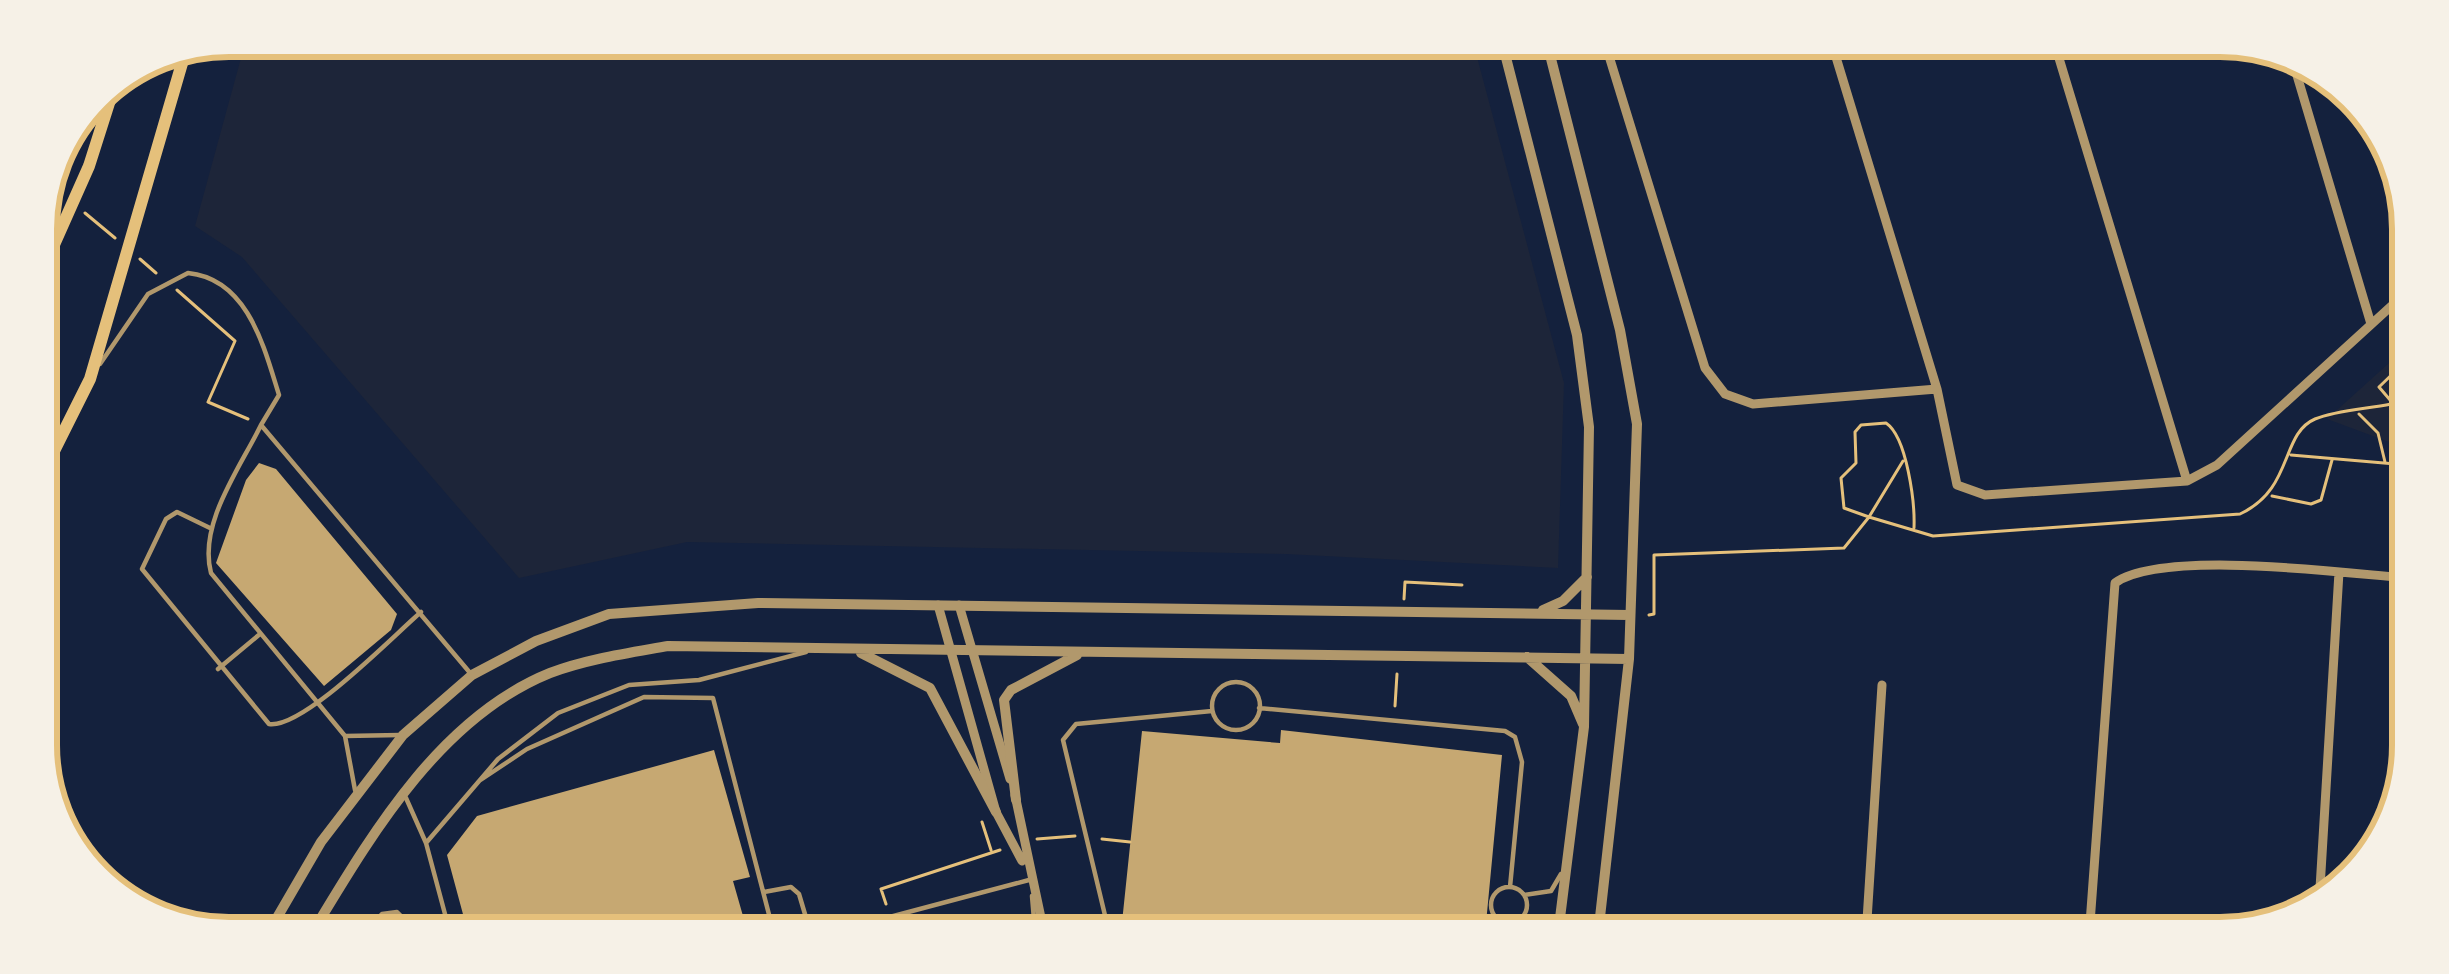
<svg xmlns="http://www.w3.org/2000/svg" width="2449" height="974" font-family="Poppins,sans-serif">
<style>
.green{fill:#1d2539}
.building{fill:#c6a872}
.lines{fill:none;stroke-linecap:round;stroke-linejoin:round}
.path{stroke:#e5c07b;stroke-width:3}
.service{stroke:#b1986c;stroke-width:4.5}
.minor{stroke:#b1986c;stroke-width:9}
.tertiary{stroke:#b1986c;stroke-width:10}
.secondary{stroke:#e5c07b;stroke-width:12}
.rim{fill:none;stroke:#e5c07b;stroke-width:6}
</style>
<rect width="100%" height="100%" fill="#14213d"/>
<!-- green -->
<path class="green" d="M247,36L1473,42L1564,383L1558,568L1286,554L687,542L519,578L242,257L195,226Z
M2409,345L2408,449L2327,419Z"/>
<!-- building -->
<path class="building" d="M259,463L276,469L397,614L391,630L324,686L216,563L246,480Z
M1281,730L1502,755L1485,934L1121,932L1142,731L1280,743Z
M714,750L750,877L733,881L747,930L467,929L447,855L477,816Z
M938,919L942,931H900V930Z"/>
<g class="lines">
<!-- path -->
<path class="path" d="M85,213L115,238
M140,259L156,273
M177,290L235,341L208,402L248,419
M2359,414L2378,433L2385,462
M2408,421L2379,387L2409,358
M2291,455L2407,465
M1903,461L1869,517L1844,508L1841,478L1856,463L1855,432L1861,425L1886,423C1907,437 1915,503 1914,528
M2272,496L2311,504L2321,500L2332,460
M1404,599L1405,582L1462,585
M1649,615L1654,614V555L1844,548L1869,517L1933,536L2240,514C2294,489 2280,434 2315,419C2337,410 2367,409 2391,404
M1395,706L1397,674
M982,822L991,850
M1037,839L1075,836
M1102,839L1130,842
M886,904L881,889L1000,850"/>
<!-- service -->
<path class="service" d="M100,364L148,294L188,273C248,279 264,347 279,395L261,425L471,674
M261,425C240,468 198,524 211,573L345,736L355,790
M210,528L177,512L166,519L142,569L269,724C303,729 392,637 421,612
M218,669L260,634
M1212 706a24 24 0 1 1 48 0a24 24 0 1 1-48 0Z
M1259,708L1505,731L1515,737L1522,762L1510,887
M345,736L400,735
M479,781L527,749L644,697L713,698L773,930
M406,798L426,843L449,929
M426,843L498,759L558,713L629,685L699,680L806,652
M1491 905a18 18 0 1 1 36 0a18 18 0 1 1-36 0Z
M764,892L791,887L799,894L810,931
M1524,895L1551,891L1561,874
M1032,896L1035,932
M1523,918L1539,919L1551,934
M368,929L382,914L397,912L414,929
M837,931L1029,880
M1109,932L1063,740L1076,724L1212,711"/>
<!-- minor -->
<path class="minor" d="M1605,43L1705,368L1725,394L1753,404L1937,389
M1832,44L1937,389L1957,485L1985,495L2187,481L2217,465L2410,289
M2055,45L2187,481
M2290,52L2371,324
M938,605L996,812L1022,861
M959,605L1010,779
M1015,795L1044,932
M2319,905L2339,572
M1866,936L1882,685
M2089,937L2115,583C2163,549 2343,573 2406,578"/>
<!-- tertiary -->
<path class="tertiary" d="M1502,42L1577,335L1589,427L1584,727L1558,934
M1547,43L1620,330L1637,424L1629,659L1598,935
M1543,610L1563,601L1587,577
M861,653L930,688L996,812
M1527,657L1571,696L1583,724
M1016,800L1004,700L1011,690L1077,655
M271,928L321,842L403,735L472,675L536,641L609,614L758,603L1629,615
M315,928C373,832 441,717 550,673C587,659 629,653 668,646L1629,659"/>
<!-- secondary -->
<path class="secondary" d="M37,283L89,166L117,78
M38,483L90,379L185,53"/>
</g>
<!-- crop -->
<path d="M0 0H2449V974H0ZM229 57H2220A172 172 0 0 1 2392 229V745A172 172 0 0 1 2220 917H229A172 172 0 0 1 57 745V229A172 172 0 0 1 229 57Z" fill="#f6f1e7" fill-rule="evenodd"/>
<path class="rim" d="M229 57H2220A172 172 0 0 1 2392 229V745A172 172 0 0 1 2220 917H229A172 172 0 0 1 57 745V229A172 172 0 0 1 229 57Z"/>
</svg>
